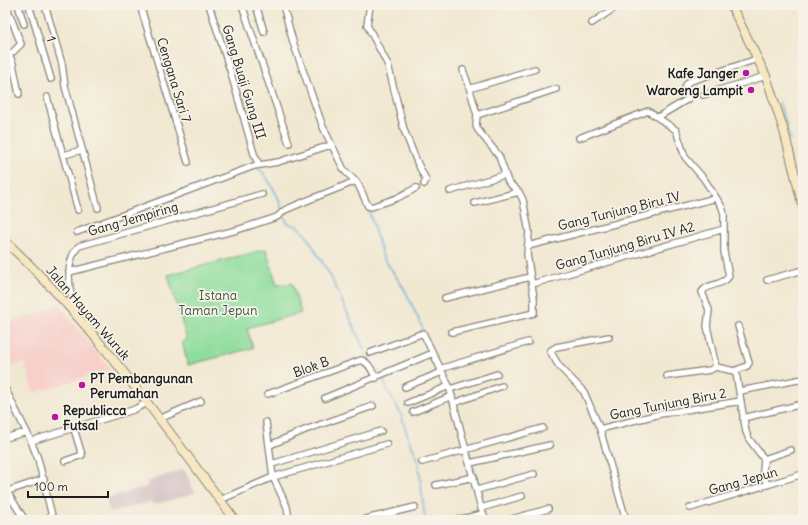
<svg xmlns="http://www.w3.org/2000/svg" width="808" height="525" font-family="Delius,sans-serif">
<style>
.built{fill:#f7d0cb}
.industrial{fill:#d2bec2}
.green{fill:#8edd9b;stroke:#557c5c}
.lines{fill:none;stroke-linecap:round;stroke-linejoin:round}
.stream{stroke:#61a7d7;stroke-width:1.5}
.street-casing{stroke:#868276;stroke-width:8}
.secondary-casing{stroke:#868276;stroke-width:10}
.street{stroke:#fff;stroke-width:5.5}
.secondary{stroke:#f7e8c3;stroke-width:8}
.poi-dot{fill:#b5179e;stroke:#f7f3e8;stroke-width:1.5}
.labels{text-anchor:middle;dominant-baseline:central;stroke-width:3.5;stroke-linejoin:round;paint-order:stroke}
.street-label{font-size:13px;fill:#1c1c1c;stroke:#f7f3e8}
.poi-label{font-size:13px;font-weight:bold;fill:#1c1c1c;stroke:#f7f3e8;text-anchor:end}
.park-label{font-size:13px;fill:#3e5642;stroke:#f7f3e8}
</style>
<rect width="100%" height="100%" fill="#f7f3e8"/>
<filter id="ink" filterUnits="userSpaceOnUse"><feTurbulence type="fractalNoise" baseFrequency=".025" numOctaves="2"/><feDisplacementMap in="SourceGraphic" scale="8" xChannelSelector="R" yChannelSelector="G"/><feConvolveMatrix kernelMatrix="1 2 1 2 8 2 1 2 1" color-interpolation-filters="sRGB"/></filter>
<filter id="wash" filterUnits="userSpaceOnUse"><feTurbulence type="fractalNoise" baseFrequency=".012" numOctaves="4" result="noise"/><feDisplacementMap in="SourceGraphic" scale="16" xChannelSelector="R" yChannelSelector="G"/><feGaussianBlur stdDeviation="0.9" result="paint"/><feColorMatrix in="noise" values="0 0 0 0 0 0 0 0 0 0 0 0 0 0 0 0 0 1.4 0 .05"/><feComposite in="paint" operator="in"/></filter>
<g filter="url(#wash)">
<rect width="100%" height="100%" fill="#f1e8d1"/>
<!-- built -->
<path class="built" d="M64,301L60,306L110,369L34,393L24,362L5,368V323L33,316Z"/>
<!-- industrial -->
<path class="industrial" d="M184,469L195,493L153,505L151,502L110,512L106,499L148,486L147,482Z"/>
<!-- green -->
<path class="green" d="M266,249L277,285L292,283L301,313L247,328L253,348L188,365L182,342L187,340L168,275Z"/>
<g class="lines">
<!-- stream -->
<path class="stream" d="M779,102L787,127
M788,132L790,140
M252,159L255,164
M257,167C267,175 279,197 282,209
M368,208L383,257L405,290L424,331
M283,213L287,223L299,227L308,238L331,277L369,360L380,373
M382,377L389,393L401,414L409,440L418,459L425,520
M461,420L468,447
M470,452L471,460
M473,466L479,486
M480,492L481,499"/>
</g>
</g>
<g filter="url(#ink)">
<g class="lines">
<defs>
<path id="street" d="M22,5L19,8L24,24
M29,5L51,79
M45,5L62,64L65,86L98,208
M140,5L188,162
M209,5L230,70L254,154L259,165
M242,5L289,143
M256,5L264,32
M283,5L293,42L323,127L344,170L358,184L368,206L371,207L397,198L416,188
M370,5L367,25L388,65L404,130L417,162L426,180L424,184
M592,23L619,5
M9,54L13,64L19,94
M5,56L13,52L21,44L6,5
M463,70L470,90
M703,95L766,76
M47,97L78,210
M477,115L556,89
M658,117L688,99L689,95L685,87L688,82L757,59
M579,138L648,111L676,130L685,157L704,179L722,207L724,214V252L729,276C724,286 707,283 702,292L709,310L707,326L716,367
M64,155L82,150
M450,191L504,175
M475,203L519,192
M77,232L254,166L278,162L331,145
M528,246L716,198
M69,272L237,230L277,217L285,210L306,201L356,181
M767,280L803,270
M532,284L724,229
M445,298L530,277
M75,313C70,293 63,262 79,246L262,194
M452,332L534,313V298L527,254L529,232L523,200L519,192L508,182L499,156L478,130L476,126L477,115L470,90L472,88L535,69
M609,337L556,347L550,351L559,366L584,392L600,429L626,520
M370,353L423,333L449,386L481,508L486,520
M716,367L734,371L736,373L746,432L749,439L764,459L791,450
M440,369L528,342
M734,371L747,366L749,363L738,326
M667,376L710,370L716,367
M405,387L442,372
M5,388L31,441L38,459L53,520
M450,389L497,374
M740,391L803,379
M268,394L361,360C369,362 372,371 376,378
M325,398L433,353
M408,403L449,386
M454,403L502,386
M413,412L452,396
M743,418L803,404
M159,419L201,401
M266,422L273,477L387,444
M600,429L660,414L741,401
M5,438L27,432
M31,441L133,410L147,403
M270,445L305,430L373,406
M764,459L763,473L767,485
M65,461L82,455L74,429
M422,462L543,428
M470,463L550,445
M272,464L381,431
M436,485L474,477
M477,490L534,474
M5,492L44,479
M7,492L23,517V520
M220,500L273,477L287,507L289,520
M481,508L522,496
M690,508L803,474
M362,520L415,507
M457,520L483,514
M508,520L548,509"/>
<path id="secondary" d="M731,5L766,76L784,131L803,207
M5,241C93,323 163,424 235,520"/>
</defs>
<!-- street casing -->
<use href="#street" class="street-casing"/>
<!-- secondary casing -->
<use href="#secondary" class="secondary-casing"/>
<!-- street -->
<use href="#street" class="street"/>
<!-- secondary -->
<use href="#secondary" class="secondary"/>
</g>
</g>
<!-- markers -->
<g class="poi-dot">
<circle cx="746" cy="73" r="4"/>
<circle cx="751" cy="90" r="4"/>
<circle cx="82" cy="385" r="4"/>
<circle cx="55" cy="417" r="4"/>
</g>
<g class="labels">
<!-- street labels -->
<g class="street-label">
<text transform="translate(51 39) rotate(73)">1</text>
<text transform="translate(174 80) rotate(73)">Cengana Sari 7</text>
<text transform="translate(244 82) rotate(73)">Gang Buaji Gung III</text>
<text transform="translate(619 211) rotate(-14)">Gang Tunjung Biru IV</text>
<text transform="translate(133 219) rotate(-16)">Gang Jempiring</text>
<text transform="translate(625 246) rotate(-16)">Gang Tunjung Biru IV A2</text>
<text transform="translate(88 313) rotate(49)">Jalan Hayam Wuruk</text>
<text transform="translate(311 367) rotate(-20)">Blok B</text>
<text transform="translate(668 404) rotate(-11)">Gang Tunjung Biru 2</text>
<text transform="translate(743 481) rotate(-16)">Gang Jepun</text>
</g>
<!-- poi labels -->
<g class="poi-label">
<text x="738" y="73">Kafe Janger</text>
<text x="743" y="90">Waroeng Lampit</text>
<text x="90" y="378" text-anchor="start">PT Pembangunan<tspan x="90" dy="15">Perumahan</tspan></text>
<text x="63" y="410" text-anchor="start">Republicca<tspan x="63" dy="15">Futsal</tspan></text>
</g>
<!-- park labels -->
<g class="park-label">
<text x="218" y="295">Istana<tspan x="218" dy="15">Taman Jepun</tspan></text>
</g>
</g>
<!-- margin -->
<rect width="808" height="525" fill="none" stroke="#f7f3e8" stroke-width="20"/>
<!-- scale -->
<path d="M28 491v6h80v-6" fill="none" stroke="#1c1c1c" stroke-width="2"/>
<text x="34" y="491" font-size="12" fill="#1c1c1c" stroke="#f7f3e8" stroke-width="3" paint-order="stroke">100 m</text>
</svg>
